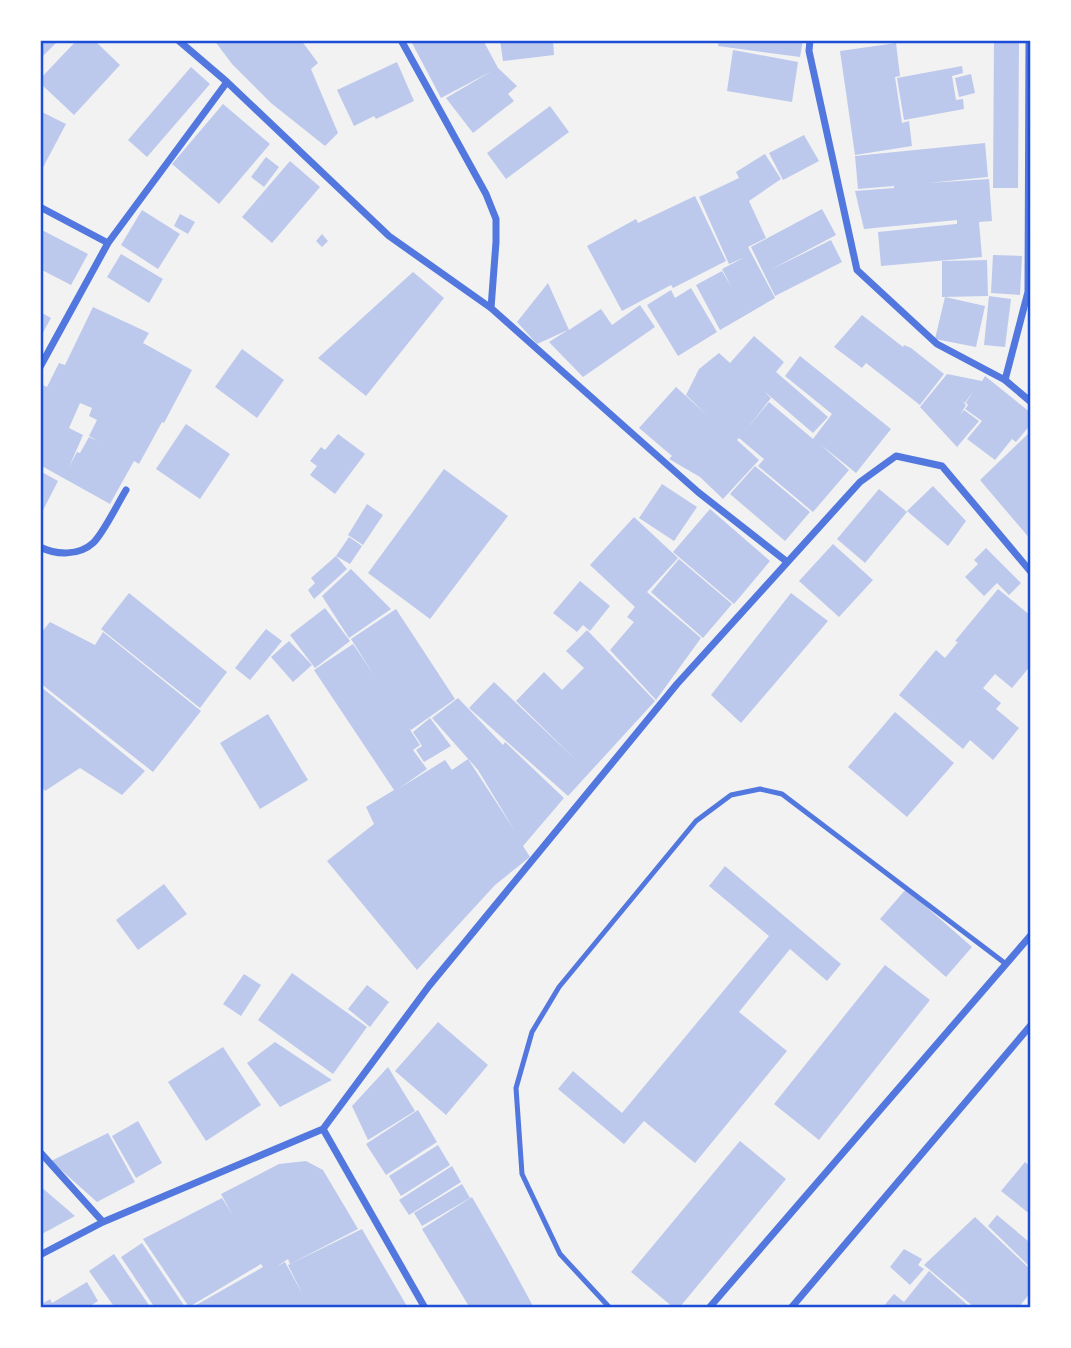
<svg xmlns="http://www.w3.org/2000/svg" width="1071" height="1348" font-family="'Noto Serif',serif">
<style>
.building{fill:#bdc9ec;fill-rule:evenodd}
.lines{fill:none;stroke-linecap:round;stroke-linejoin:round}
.service{stroke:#5277de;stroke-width:5}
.minor{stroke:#5277de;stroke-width:7}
.neatline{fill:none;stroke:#1d4ed8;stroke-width:2.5}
</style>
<rect width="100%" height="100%" fill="#f2f2f2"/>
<!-- building -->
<path class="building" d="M40,40H59L40,59Z
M77,40H94L120,65L74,115L40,83V79Z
M214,40H301L318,63L311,69L338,133L325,146L271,103L232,64Z
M416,40H483L498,68L517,86L508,94L514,101L473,133L446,98L492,71L441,98L412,43Z
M500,40H553L554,55L503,61Z
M719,40H803L800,57L718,46Z
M994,40H1019L1018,188H993Z
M896,43L900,76L895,77L902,123L909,121L912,146L855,155L840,51Z
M733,50L798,62L792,102L727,91Z
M397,62L414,101L376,119L374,116L354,126L337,90Z
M962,66L963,73L952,76L956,100L963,99L964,109L904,120L897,78Z
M191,67L210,84L147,157L128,140Z
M971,74L975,93L959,97L955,78Z
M223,104L270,144L219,204L172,164Z
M550,106L569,132L506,179L487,153Z
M40,111L66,124L40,173Z
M804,135L819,161L783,180L769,153Z
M985,143L988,177L928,183L989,179L992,221L979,222L982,257L881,266L878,232L966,223L957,224V220L864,229L855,191L894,188V186L858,189L855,156Z
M765,154L781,179L749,201L766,238L748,247L775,298L720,330L696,285L722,271L732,288L722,269L745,257L729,264L699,197L739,178L736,172Z
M266,157L279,167L264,187L251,177Z
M290,161L320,187L272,243L242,217Z
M695,196L726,261L673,288L671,285L622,311L587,246L636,219L638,223Z
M822,209L836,235L770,270L831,240L842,262L775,296L751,247Z
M142,210L180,234L158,269L121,245Z
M180,214L195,222L188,234L174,226Z
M40,229L88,254L71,285L40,269Z
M322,234L328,241L322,247L316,241Z
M121,254L163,279L149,303L107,277Z
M993,255L1022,256L1020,295L991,293Z
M987,260L988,296L942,297V261Z
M413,272L444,298L366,396L318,358Z
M548,283L569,330L601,309L612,325L640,305L655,327L583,377L549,342L568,330L537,344L517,322Z
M691,288L717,332L678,356L647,305L671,290L675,298Z
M989,296L1011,299L1005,347L984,345Z
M945,297L985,306L976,347L935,339Z
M93,307L149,333L143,343L192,370L164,423L162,422L139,464L134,461L110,504L40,465V392L43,385L47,387L59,363L65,365ZM80,403L92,408L89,416L97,420L89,436L98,441L89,437L80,453L77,452L69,467L83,435L69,428Z
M40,312L51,318L40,338Z
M862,315L903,347L904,345L911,348L944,374L920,405L866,363L862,368L834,347Z
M754,336L784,362L776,372L828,417L813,433L764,391L771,398L746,430L769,402L813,439L832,414L785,376L800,356L891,429L856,473L820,444L849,470L813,512L758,466L764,459L739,438L737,440L759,460L723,499L700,477L669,459L672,456L639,428L676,387L708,416L686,395L699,369L719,353L730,363Z
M242,349L284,380L257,418L215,387Z
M947,374L982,381L985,376L1031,413V424L1016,442L1012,439L995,460L967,439L982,421L965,409L968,405L966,403L973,391L965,403L962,401L966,405L960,415L964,410L979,421L957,447L920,407Z
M186,424L230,454L200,499L156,469Z
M1031,431V540L980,480Z
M338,434L365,454L335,494L310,475L317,466L310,461L321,447L325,450Z
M755,466L810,512L785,541L730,494Z
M444,469L508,516L430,619L368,573Z
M40,471L58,481L40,516Z
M662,484L697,507L674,541L639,518Z
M933,486L966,521L948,546L907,511Z
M879,489L907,512L865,563L837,539Z
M367,504L383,515L363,545L348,535Z
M710,509L770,561L734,604L673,552Z
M634,517L678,558L647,592L701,638L656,700L610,650L634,622L627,617L635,607L590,565Z
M349,537L362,546L350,564L336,556Z
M833,544L873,580L839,617L799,581Z
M986,548L1021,583L1009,595L997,583L984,596L965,577L978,564L974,560Z
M336,556L347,569L314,599L308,590L315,583L311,578Z
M679,559L732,604L703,638L651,592Z
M351,569L391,609L349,638L322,596Z
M580,581L610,606L590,631L583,625L577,632L553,613Z
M998,589L1031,616V665L1012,688L995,674L983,688L1001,703L996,709L1019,728L993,760L970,740L963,749L899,695L936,650L945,658L958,642L955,641Z
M129,593L227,672L200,708L101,629Z
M791,593L828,621L741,723L711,695Z
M325,608L350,641L315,668L290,635Z
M396,609L455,699L411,730L409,728L420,745L413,750L427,769L398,789L445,760L452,770L468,759L515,831L478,770L432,718L458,698L503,745L505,742L564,798L523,846L530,857L495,885L417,970L327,861L374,824L366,807L394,790L314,670L353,644L374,675L351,639Z
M50,622L95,645L103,632L201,711L153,772L40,683V634Z
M266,629L282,641L250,680L235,668Z
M587,630L655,701L568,796L469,708L494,682L578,762L516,701L544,672L562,690L584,668L566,651Z
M289,641L312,665L293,682L271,657Z
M40,686L145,771L122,795L80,768L45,791L40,785Z
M895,712L954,763L907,817L848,767Z
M268,714L308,780L260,809L220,743Z
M430,718L451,746L424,762L416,750L422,746L413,732Z
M725,866L841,964L827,981L790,949L739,1012L787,1051L695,1163L644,1121L624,1144L558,1089L573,1071L622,1113L769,936L709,886Z
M164,884L187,914L138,950L116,920Z
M906,889L972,947L946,977L880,919Z
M885,965L930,1000L819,1140L774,1104Z
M292,973L367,1027L333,1074L258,1020Z
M244,974L261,985L241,1016L223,1004Z
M367,985L389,1002L370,1027L348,1009Z
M438,1022L488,1065L446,1115L395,1071Z
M275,1042L332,1080L280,1107L247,1063Z
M223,1047L261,1105L206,1141L168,1082Z
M388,1067L415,1111L368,1140L352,1106Z
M418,1110L437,1142L386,1175L366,1144Z
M138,1121L162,1163L136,1178L112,1136Z
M108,1133L135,1182L97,1202L51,1161Z
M740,1141L786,1179L679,1308H674L631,1272Z
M438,1145L450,1165L401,1196L389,1176Z
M306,1161L323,1170L358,1229L290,1264L288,1259L276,1267L285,1262L303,1295L288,1265L362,1229L408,1308H191L263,1267L261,1264L189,1307L143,1239L222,1198L232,1214L221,1194L279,1164Z
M1025,1162L1031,1167V1215L1001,1191Z
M452,1166L461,1182L409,1215L399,1200Z
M462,1184L470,1198L422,1226L414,1213Z
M40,1186L75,1216L40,1235Z
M472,1197L507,1258L534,1308H470L422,1229Z
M997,1215L1028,1241L1031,1238V1268L988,1226Z
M975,1217L1031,1270V1292L1018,1308H975L924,1265Z
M142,1243L185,1307L184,1308H155L121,1257Z
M904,1249L922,1259L918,1265L924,1269L910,1285L890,1267Z
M114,1254L151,1308H115L89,1271Z
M929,1271L971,1308H882L894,1294L904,1302Z
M87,1282L98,1301L87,1308H40V1305L50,1299L52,1303Z"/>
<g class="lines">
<!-- service -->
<path class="service" d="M610,1308L560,1254L522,1174L516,1088L532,1032L559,987L696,821L731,795L760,789L782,794L1006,964"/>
<!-- minor -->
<path class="minor" d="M178,40L227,82L389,236L491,308L698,492L786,561
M401,40L486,194L496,219V242L491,308
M810,40L809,51L857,270L937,344L1005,380L1031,402
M40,207L108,243
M40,367L108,243L227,82
M1005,380L1028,292L1029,40
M40,547C56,555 79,556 93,543C103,534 118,503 126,490
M323,1129L425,1308
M40,1152L103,1222
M40,1255L103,1222L323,1129L429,986L677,684L860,482L896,456L942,466L1031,572
M709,1308L1031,935
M791,1308L1031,1025"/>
</g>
<!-- border -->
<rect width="1071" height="1348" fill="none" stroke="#ffffff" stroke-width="84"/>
<rect x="42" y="42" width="987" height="1264" class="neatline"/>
</svg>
